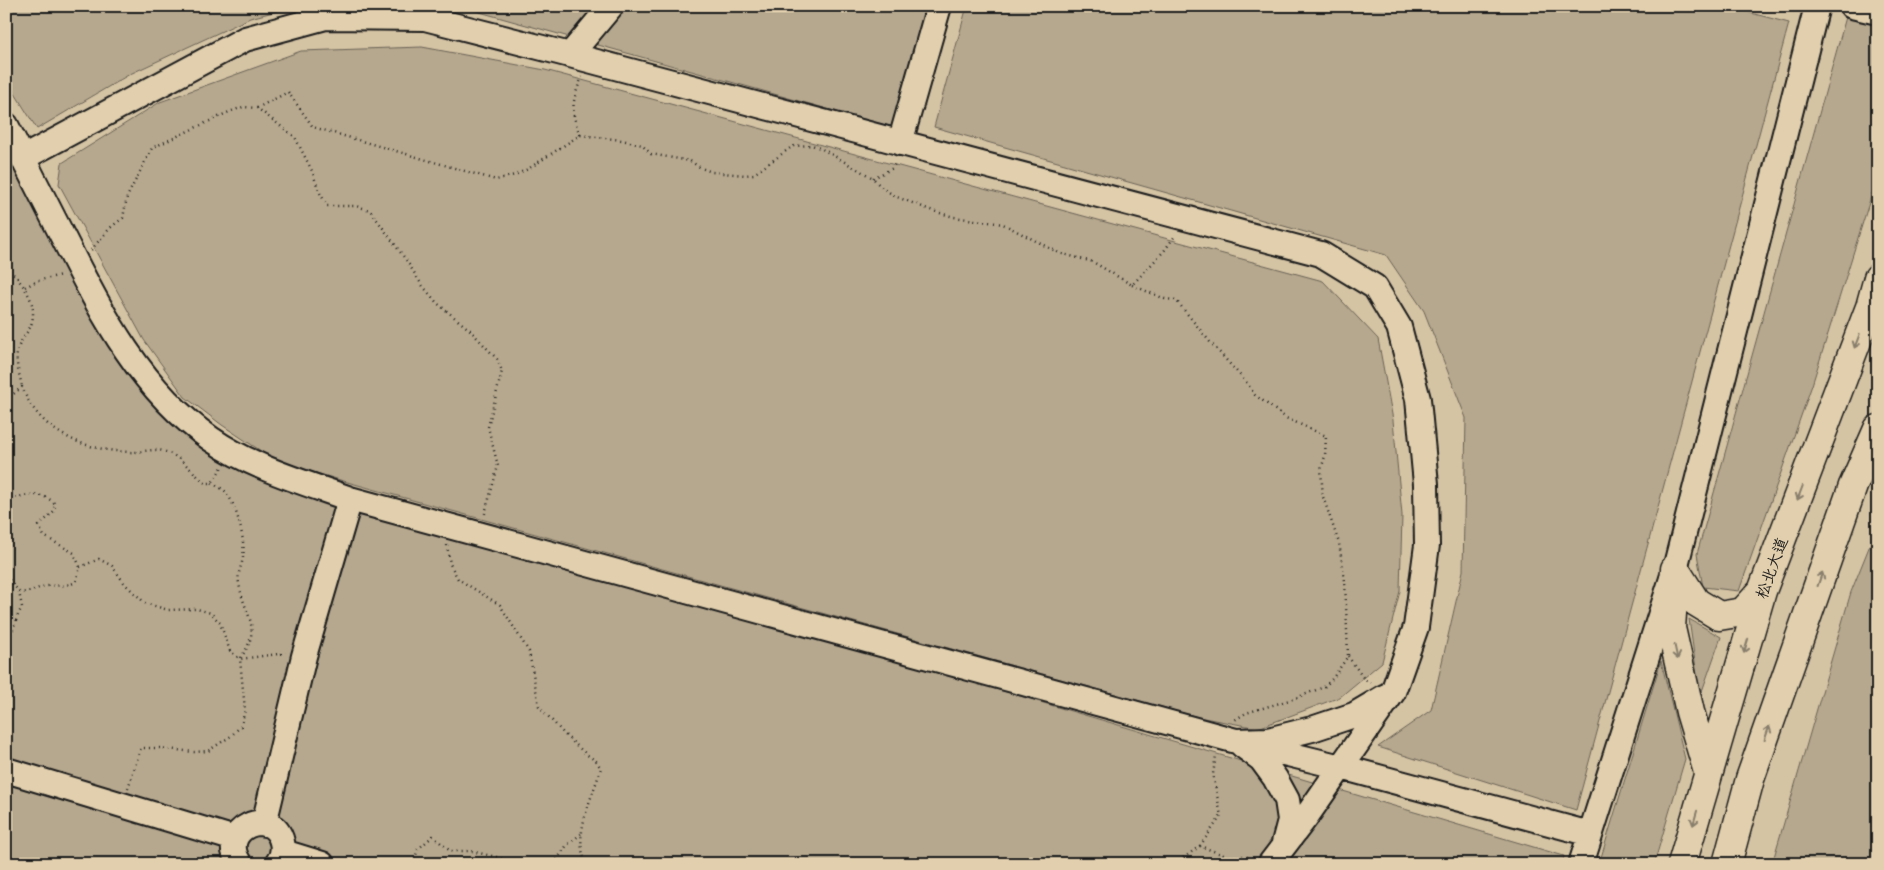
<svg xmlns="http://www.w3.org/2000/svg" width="1884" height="870" font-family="'Comic Neue','LXGW WenKai TC',sans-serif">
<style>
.green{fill:#b6a88e;stroke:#696255}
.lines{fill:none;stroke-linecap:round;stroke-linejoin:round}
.minor-casing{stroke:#1c1c1c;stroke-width:28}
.highway-casing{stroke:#1c1c1c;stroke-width:31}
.path{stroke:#1c1c1c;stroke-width:2.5;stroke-dasharray:1 4;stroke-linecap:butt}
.minor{stroke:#e1cfad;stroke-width:24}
.highway{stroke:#e1cfad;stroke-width:28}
.oneway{stroke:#887e6c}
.labels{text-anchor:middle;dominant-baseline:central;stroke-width:4.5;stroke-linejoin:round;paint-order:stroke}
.street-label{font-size:16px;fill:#1c1c1c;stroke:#e1cfad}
</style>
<rect width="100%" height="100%" fill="#d5c4a4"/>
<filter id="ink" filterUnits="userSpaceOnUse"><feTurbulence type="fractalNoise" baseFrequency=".02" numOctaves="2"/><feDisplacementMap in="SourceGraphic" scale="10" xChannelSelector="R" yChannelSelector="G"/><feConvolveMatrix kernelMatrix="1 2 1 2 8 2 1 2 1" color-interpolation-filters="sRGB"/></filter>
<g filter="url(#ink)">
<!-- green -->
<path class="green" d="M6,6H297L250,18L130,74L37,129L6,79Z
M458,6H930L896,128Z
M967,6H1724L1789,23L1576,810L1378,747L1431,710L1463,571L1466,418L1424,311L1386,255L934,127Z
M1849,6H1878V174L1812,385L1739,591L1703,587L1697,554Z
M422,47L545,70L1323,281L1378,339L1393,420L1402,515L1400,591L1382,662L1340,697L1258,728L1198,717L340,480L276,461L222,425L185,397L144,340L59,184L62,163L160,102L301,51Z
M6,154L43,226L98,319L251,470L1564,856L1562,864H6Z
M1878,525V864H1772L1851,592Z
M1689,619L1721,637L1700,697Z
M1661,661L1685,759L1654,864H1599Z"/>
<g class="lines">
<defs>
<path id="minor" d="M1852,6L1878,12
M570,55L611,6
M6,125C26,164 46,204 66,243C103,316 142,391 211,439C253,468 303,482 350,499L1236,741L1268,740L1312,729L1354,715L1386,696
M900,143L939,6
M23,158L245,39L326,17L425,18L570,55L1321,254L1375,287L1399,327L1418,399L1426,484L1427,545L1416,627L1393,692L1306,817L1270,864
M1242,745L1261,759L1275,778L1287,800L1290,820L1284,843
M1255,746L1341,767L1590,834
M6,770L235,839
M264,824L304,656L350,499
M283,852L322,864
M240,864C215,829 273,804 282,842C284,850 282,858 277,864
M1581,864L1675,569L1817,6"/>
<path id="highway" d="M1675,569L1671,628L1690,712L1708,772
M1675,569L1696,602L1719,616L1743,612L1762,591
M1682,864L1762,591L1870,307L1878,278
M1727,864L1750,779L1853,486L1878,429"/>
</defs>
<!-- minor casing -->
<use href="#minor" class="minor-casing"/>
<!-- highway casing -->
<use href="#highway" class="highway-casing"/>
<!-- path -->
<path class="path" d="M257,108L288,92L313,127L496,180L515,175L528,169L580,135L622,140L642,145L651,154L690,161L701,168L712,172L745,175L754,174L793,146L812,145L822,149L873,178L882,188L897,197L933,211L954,217L1003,224L1059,253L1093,262L1132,285L1164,251L1175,236
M580,135C570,111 572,101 582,77
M873,178L893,168L896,161
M91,250L110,228L123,218L127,197L152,148L229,112L243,107L257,108L295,137L312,171L319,191L327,206H356L370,210L406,260L422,285L437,303L470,330L497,359L502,371L488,427L498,466L484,517
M6,267C22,282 39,302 31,325C28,333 20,340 18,349C14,361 20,375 22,387
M1132,285L1165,299L1176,300L1210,342L1247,383L1255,395L1286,418L1326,436L1325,456L1321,470L1323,497L1339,543L1345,581L1348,656L1333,678L1324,687L1293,699L1246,713L1233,721
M25,287L37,281L61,275
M6,400L22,387C39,432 83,450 129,452C140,453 152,448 163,451C180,455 192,472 205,483H212L222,467
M6,406L8,409L6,427
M6,501C22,495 42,490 55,504L54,511L39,526L44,536L74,553L80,567L76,582C65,587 58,585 47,586C36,587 32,594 19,592L6,575
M6,511V520
M447,545L450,564L458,579L500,605L529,652L539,706L565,735L586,754L596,761L601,768C593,797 571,836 587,864
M80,567L99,559L112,566L125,584L145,603L168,610L197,609L211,613L220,623L230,651L240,659C264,625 244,617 239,583C237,573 242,566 243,557C246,541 236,503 225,491C222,488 216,486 212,483
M6,649L18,615L22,607L19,592
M1348,656L1364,679L1370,683
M128,788L141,748H159L194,752L208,751L231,736L241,726L245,710L240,659L286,653
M1200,846L1221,816L1213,774L1216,755
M413,864L418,849L433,836L450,851H471L525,864
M554,864L567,845L581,834
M1175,864L1200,846L1229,857L1245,856L1252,859"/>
<!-- minor -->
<use href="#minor" class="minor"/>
<!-- highway -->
<use href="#highway" class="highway"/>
</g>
<!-- one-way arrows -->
<defs><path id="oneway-shaft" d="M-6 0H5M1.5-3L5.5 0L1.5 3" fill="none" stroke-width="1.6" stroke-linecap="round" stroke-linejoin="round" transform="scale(1.25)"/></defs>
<g class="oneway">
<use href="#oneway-shaft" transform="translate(1857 341) rotate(111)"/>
<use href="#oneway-shaft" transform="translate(1800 493) rotate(111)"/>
<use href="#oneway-shaft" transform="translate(1820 579) rotate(-71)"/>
<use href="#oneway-shaft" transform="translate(1746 646) rotate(107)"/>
<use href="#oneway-shaft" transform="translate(1676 652) rotate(78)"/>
<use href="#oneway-shaft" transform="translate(1767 733) rotate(-71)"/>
<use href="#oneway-shaft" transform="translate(1695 818) rotate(106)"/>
</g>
</g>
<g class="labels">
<!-- street labels -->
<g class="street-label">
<text transform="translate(1772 568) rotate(-70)">松北大道</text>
</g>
</g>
<!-- margin -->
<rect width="1884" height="870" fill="none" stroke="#e1cfad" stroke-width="25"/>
<rect x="12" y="12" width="1859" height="845" fill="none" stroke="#1c1c1c" stroke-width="2" filter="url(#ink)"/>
</svg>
